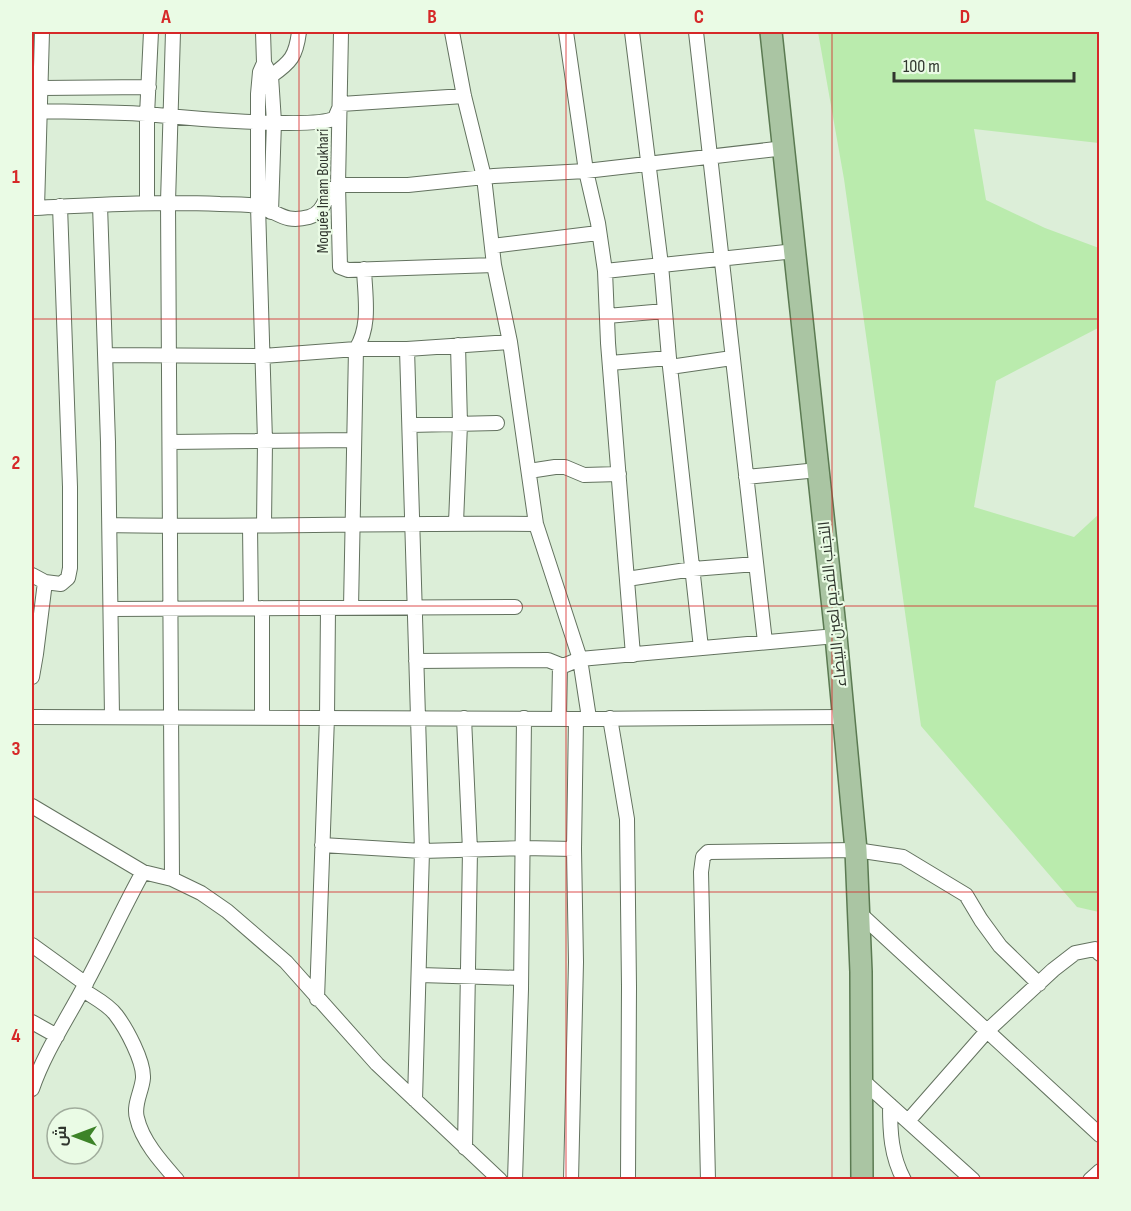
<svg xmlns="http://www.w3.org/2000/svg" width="1131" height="1211" font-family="'Sofia Sans Condensed',Cairo,sans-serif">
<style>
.green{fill:#baebad}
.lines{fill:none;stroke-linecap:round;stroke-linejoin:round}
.minor-casing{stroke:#63725f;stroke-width:16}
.primary-casing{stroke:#5b7a52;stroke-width:24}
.minor{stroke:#fff;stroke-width:14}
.primary{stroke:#aac5a3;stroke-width:21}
.grid{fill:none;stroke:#d62828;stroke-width:1.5;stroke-opacity:0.55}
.labels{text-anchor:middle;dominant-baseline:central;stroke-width:4.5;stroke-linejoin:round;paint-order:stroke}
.street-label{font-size:16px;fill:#30362e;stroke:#eafbe5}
.neatline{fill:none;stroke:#d62828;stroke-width:2}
.grid-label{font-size:20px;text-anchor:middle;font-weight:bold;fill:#d62828}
</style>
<rect width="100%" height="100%" fill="#dceed8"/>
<!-- green -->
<path class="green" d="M818,32H1099V143L974,129L986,200L1045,228L1099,248L1100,327L996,381L974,507L1074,537L1099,514V912L1077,907L921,726L844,179Z"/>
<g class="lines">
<defs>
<path id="minor" d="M173,32L168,202L172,879L201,893L227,911L286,962L377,1064L500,1180
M263,32L264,63L260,72L258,94V206L265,441L264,525
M341,32L338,185L340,267L348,270L494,265
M452,32L464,96L484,177L494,265L510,342L536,524L580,659L589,718
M566,32L586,171L598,223L605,271L608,343L633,655
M632,32L661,265L669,358L701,648
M696,32L765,642
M264,63L271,76L274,122L271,212
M271,76C291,62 296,56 299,32
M42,88L149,87
M40,111C76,112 111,112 146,114C176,117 316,130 335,118L341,104L464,96
M147,203V115L151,32
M100,205L108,442L112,716
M32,208C94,205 157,201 220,204C232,204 245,204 256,206C278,210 282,224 309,217C327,212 324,192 338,185H408L494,176L586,171L785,148
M37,208L42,32
M492,246L598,233
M605,271L795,251
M607,316L665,311
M407,349L422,851L415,1100
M105,355L263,356L356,349H407L510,342
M610,363L669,358
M670,367L732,358
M410,425L497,423
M170,442L354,440
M529,471L555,467H565L584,475L619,474
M746,477L818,470
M456,523L460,424L458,345
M110,525C252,528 394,522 536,524
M250,526L251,608
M32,575L45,582L61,584L68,578L70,568V487L60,206
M627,579L693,569L756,564
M262,608V717
M351,608L356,349C371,326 365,296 364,269
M111,609L515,607
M32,654H36L32,677
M36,654L45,582
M416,661L548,660L563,666L580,659L836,636
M32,717L576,719L844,717
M464,718L470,850L465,1148
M559,718L560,666
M610,718L627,819L629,987L628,1180
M32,806L143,872L172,879
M322,845L422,851L523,848L574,849
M857,911L1100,1135
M32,945L86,984
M420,975L521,978
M83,990C93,997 108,1004 116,1015C126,1028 144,1061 143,1078C142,1091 133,1105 137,1118C142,1141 162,1163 177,1180
M317,999L327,717L328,608
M32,1022L57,1036
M862,1080L973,1180
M32,1089C45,1051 68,1018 86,983C106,946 123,908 143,872
M890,1105C890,1132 891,1156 904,1180
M908,1121L987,1031L1053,970L1075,953L1095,949L1100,954
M515,1180L521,989L524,718
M571,1180L576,962L574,849L576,719
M708,1180L701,872L703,857L708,852L856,850L903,857L966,895L981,920L1000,946L1039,984
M1090,1180L1100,1171"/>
<path id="primary" d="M771,32L836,636L856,850L861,972L862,1180"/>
</defs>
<!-- minor casing -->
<use href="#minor" class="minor-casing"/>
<!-- primary casing -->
<use href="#primary" class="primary-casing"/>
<!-- minor -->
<use href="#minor" class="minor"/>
<!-- primary -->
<use href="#primary" class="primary"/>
</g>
<!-- grid -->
<path class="grid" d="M299,32V1180M566,32V1180M832,32V1180M32,319H1100M32,606H1100M32,892H1100"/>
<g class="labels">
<!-- street labels -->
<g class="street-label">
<text transform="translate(323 191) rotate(-90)">Moquée Imam Boukhari</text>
<text transform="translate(833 604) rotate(-96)">التجنب القديم لعين البيضاء</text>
</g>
</g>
<!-- border -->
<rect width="1131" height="1211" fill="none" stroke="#eafbe5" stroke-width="66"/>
<!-- north arrow -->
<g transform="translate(75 1136) rotate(270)"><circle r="28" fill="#eafbe5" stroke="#a0ac9c" stroke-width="1.5"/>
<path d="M0-4.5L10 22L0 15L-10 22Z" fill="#3d8328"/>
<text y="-9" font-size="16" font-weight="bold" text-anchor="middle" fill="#30362e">ش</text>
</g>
<!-- scale -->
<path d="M894 72v9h180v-9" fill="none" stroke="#30362e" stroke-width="3"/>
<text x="903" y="72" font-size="18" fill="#30362e" stroke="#eafbe5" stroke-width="4.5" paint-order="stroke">100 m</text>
<rect x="33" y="33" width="1065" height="1145" class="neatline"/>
<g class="grid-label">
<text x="166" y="23">A</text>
<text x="432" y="23">B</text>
<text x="699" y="23">C</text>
<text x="965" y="23">D</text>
<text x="16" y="183">1</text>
<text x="16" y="469">2</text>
<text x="16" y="755">3</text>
<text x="16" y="1042">4</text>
</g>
</svg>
